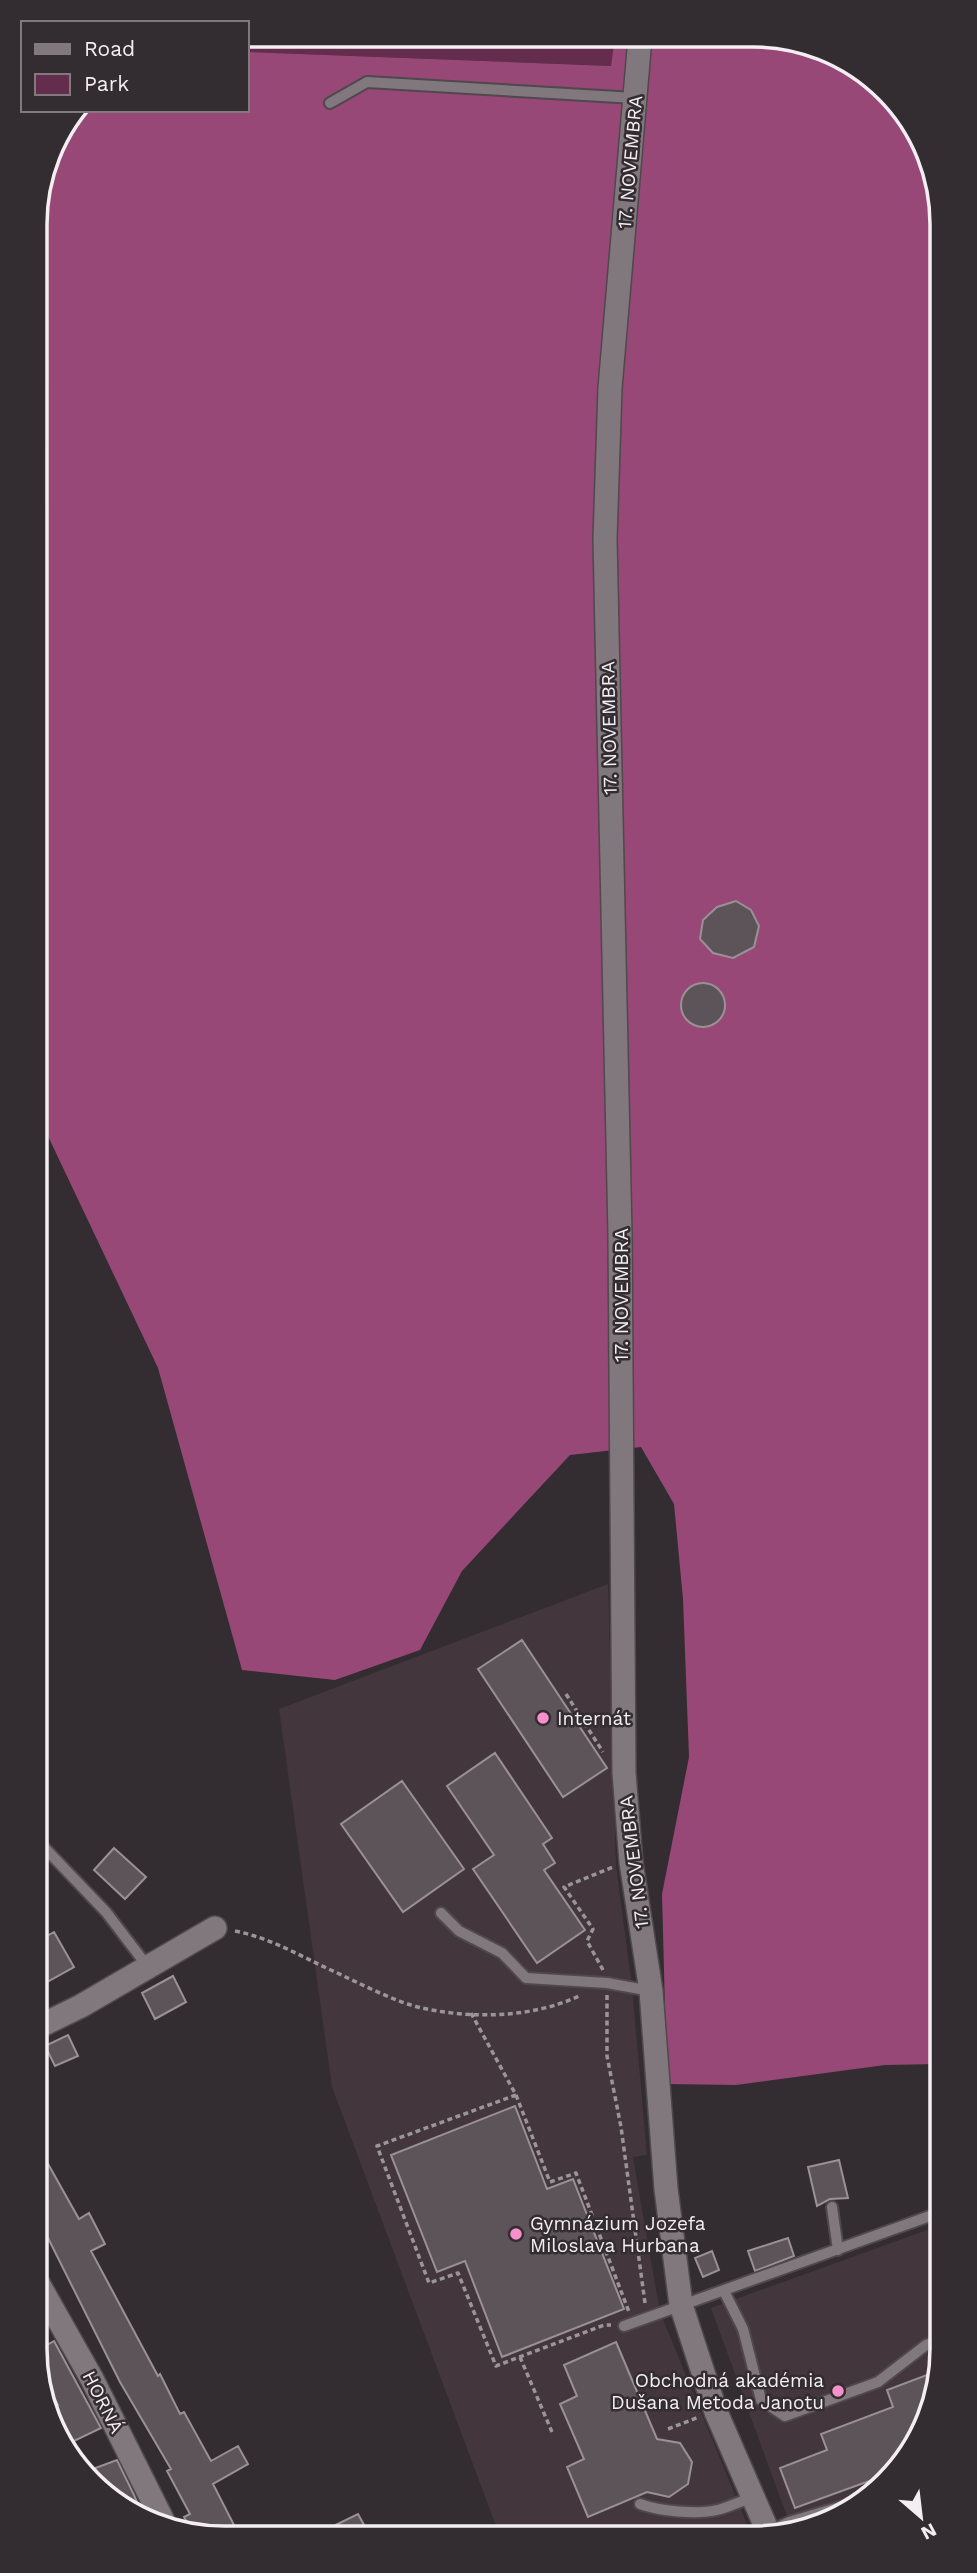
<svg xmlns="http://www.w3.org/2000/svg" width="977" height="2573" font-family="'Work Sans',sans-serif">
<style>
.built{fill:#43363d}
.green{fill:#642c4d}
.forest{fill:#974876}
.building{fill:#5c5458;stroke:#9a9196;stroke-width:2}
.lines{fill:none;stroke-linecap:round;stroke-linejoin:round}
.service-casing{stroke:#4f484c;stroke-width:14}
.minor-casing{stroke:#4f484c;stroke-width:26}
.path{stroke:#9b9598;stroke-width:3.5;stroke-dasharray:5 3.5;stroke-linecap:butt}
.service{stroke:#81787d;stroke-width:10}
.minor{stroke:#81787d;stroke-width:23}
.poi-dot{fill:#f890cb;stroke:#332c30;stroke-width:2.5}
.labels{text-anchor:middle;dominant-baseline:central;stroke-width:5;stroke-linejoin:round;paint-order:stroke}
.street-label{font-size:19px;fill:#f3eef1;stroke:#332c30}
.poi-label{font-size:19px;fill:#f3eef1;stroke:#332c30;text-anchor:start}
.rim{fill:none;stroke:#f3eef1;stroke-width:3.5}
</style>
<rect width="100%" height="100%" fill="#332c30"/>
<!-- built -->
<path class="built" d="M608,1584L616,1865L632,1987L647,2155L633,2157L660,2312L751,2534H499L332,2087L279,1709Z
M941,2225L942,2361L928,2421L895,2473L848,2513L793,2533L711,2308Z"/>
<!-- green -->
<path class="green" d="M247,35L615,38L612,66L247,52Z"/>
<!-- forest -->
<path class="forest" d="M615,38L790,39L887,91L938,187L941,2064L885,2065L736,2085L667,2084L662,1894L689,1757L683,1599L674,1504L641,1447L570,1455L462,1571L420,1650L335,1680L242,1670L158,1368L37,1113L35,211L55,140L77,110H247V52L611,66Z"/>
<!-- building -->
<path class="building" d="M736,901L751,910L759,926L754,947L733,958L713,953L700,939L703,920L717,907Z
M681 1005a22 22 0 1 1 44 0a22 22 0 1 1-44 0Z
M522,1640L607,1768L563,1797L478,1669Z
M495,1753L552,1838L543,1844L555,1863L544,1870L585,1930L537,1963L473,1869L494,1855L447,1786Z
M402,1781L464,1869L403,1912L341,1824Z
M114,1848L146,1877L125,1899L94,1870Z
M54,1932L74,1967L38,1987V1941Z
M173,1976L186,2002L155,2019L142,1993Z
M68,2035L78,2056L55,2066L45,2046Z
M515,2106L547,2189L573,2179L624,2309L502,2357L465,2261L437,2272L391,2155Z
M38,2146L79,2219L89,2213L105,2244L91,2251L158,2376L160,2374L180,2414L184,2412L211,2461L238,2446L248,2464L213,2484L234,2525L216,2534H194L184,2517L190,2514L167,2471L171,2469L120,2382L38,2218Z
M839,2160L848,2198L830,2199L817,2206L808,2167Z
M788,2238L794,2256L755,2271L748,2251Z
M712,2251L719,2270L703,2277L695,2258Z
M54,2341L101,2428L72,2442L54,2407L58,2405L43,2377L39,2379V2349Z
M616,2342L657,2439L680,2443L692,2462L688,2484L669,2497L647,2492L588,2517L567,2467L584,2459L560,2404L577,2396L564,2365Z
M940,2370L928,2421L897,2471L795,2508L780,2468L827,2450L821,2434L893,2407L887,2390Z
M117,2460L134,2495L140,2509L92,2484L87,2471Z
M358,2514L369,2534H317Z"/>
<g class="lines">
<defs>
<path id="service" d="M330,103L367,82L635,98
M38,1841L106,1912L148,1967
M441,1913L459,1931L502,1953L526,1978L607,1983L651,1991
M832,2207L838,2250
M724,2291L743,2329L761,2400L785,2416L878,2382L926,2345L942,2339
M624,2326L941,2212
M640,2504C659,2511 697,2515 717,2510C730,2507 741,2500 754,2498
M768,2532L789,2522L863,2500"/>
<path id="minor" d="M640,38L610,388L605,539L620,1234L624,1773L631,1862L651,1991L666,2189L681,2305L716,2412L769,2534
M38,2027L81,2006L215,1928
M39,2285L92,2379L163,2521"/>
</defs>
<!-- service casing -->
<use href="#service" class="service-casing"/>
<!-- minor casing -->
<use href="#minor" class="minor-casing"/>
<!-- path -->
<path class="path" d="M566,1694L603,1752
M235,1931C271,1938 300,1956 333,1971C359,1983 395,2002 422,2008C472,2019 532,2018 579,1996
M603,1970L587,1941L593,1929L564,1887L613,1867
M607,1995V2056L621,2127L645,2303
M471,2013L516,2095L550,2182L576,2173L629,2312
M516,2095L377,2146L429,2283L458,2273L496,2366L604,2325H611
M520,2357L552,2432
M668,2429L699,2417"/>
<!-- service -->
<use href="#service" class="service"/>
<!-- minor -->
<use href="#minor" class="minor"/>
</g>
<!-- markers -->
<g class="poi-dot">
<circle cx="543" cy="1718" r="7"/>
<circle cx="516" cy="2234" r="7"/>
<circle cx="838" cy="2391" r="7"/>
</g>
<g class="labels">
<!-- street labels -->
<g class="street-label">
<text transform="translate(630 162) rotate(-85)">17. NOVEMBRA</text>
<text transform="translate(609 728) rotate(-91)">17. NOVEMBRA</text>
<text transform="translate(621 1295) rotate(-90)">17. NOVEMBRA</text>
<text transform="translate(634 1862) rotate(-97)">17. NOVEMBRA</text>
<text transform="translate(103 2402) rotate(63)">HORNÁ</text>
</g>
<!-- poi labels -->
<g class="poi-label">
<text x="557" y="1718">Internát</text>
<text x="530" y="2223">Gymnázium Jozefa<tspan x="530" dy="22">Miloslava Hurbana</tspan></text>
<text x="824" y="2380" text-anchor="end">Obchodná akadémia<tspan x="824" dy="22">Dušana Metoda Janotu</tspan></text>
</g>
</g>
<!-- crop -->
<path d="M0 0H977V2573H0ZM224 47H753A177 177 0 0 1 930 224V2349A177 177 0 0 1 753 2526H224A177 177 0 0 1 47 2349V224A177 177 0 0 1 224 47Z" fill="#332c30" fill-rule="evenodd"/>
<path class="rim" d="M224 47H753A177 177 0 0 1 930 224V2349A177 177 0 0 1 753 2526H224A177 177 0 0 1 47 2349V224A177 177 0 0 1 224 47Z"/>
<!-- legend -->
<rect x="21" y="21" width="228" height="91" fill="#332c30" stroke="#807a7d" stroke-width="2"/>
<rect x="35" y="44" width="35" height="10" fill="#81787d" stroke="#807a7d" stroke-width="2"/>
<text x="84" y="56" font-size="21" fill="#f3eef1">Road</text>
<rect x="35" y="74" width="35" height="21" fill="#642c4d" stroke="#807a7d" stroke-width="2"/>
<text x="84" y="91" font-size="21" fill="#f3eef1">Park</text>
<!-- north arrow -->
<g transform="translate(921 2517) rotate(152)" stroke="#332c30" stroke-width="5" paint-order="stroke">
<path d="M0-5L12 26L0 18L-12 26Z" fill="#f3eef1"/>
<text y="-10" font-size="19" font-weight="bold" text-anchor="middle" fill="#f3eef1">N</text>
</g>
</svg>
